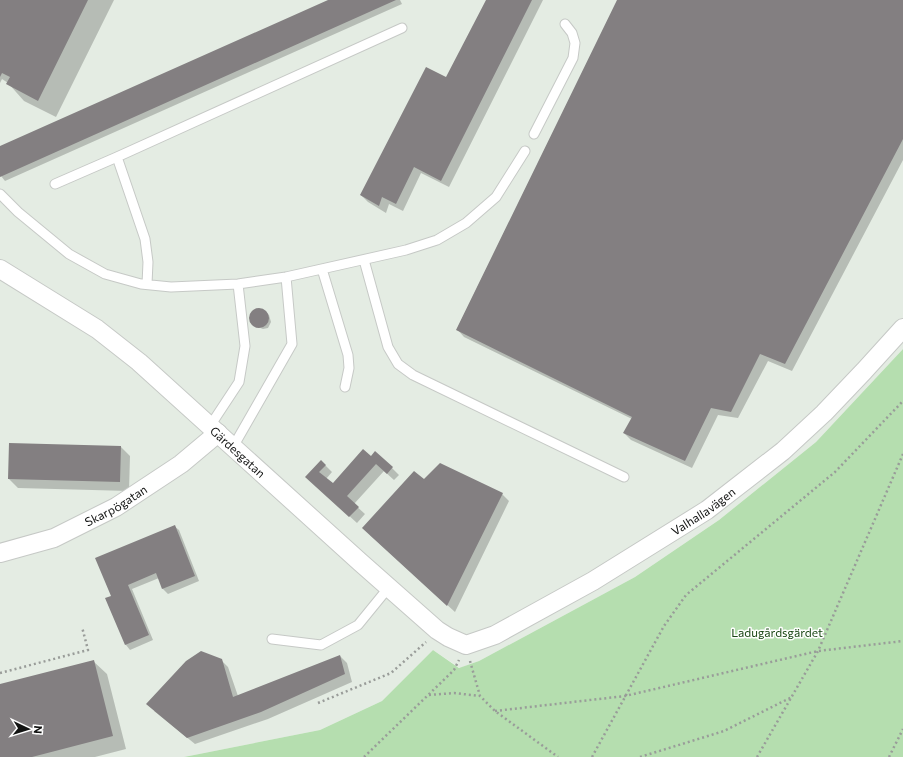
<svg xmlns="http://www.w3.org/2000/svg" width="903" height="757" font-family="Commissioner,sans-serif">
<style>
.built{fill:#e4ece3}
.green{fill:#b5deaf}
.shadow{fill:#0003}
.building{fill:#837f81}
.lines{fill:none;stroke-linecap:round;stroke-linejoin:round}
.lane-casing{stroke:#c6c9c6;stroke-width:11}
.street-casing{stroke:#c6c9c6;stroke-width:20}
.path{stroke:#999c99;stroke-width:2.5;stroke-dasharray:2 3;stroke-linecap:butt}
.lane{stroke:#fff;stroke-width:9}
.street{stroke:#fff;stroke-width:18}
.labels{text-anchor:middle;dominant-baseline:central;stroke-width:3;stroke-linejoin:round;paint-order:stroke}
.street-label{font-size:12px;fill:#121312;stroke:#fff}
.park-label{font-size:12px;fill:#194614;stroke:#fff}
</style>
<rect width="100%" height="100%" fill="#f3f6f3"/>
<!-- built -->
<path class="built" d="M0,0H903V349L816,442L719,520L635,577L479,661L460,668L433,650L382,701L320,730L184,757H0Z"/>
<!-- green -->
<path class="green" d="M903,349V757H184L320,730L382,701L433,650L459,668L479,661L635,577L719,520L816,442Z"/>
<!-- shadow -->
<path class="shadow" d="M0,0H114L56,117L24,101L8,83L2,79L0,83Z
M331,0H400L402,4L5,181L1,176L0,148Z
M487,0H543L449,187L421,173L403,211L389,204L386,213L368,202L361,195L447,78Z
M618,0H903V160L792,371L768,361L738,418L718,415L692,468L631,440L624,433L632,419L464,337L457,329Z
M260,309L269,315L271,322L268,328L263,329L253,325L250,318L253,312Z
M121,447L130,456L129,491L18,488L9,479Z
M371,457L392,468L399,475L394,480L384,471L354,504L365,514L357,523L314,484L321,461L332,472L326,479L333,485Z
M424,481L502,494L509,501L455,612L370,535Z
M174,526L179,530L199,581L168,594L163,589L159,578L132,589L153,640L130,650L126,645L106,599L112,597Z
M340,656L347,663L352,682L268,719L195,744L154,711L221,660L228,667L238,696Z
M93,661L107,674L126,749L95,757H0V685Z"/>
<!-- building -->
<path class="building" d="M0,0H88L38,101L6,84L10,77L2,73L0,77Z
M328,0H396L0,177V146Z
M486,0H532L441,181L414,167L396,204L382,197L379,206L360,195L426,67L446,77Z
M617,0H903V139L785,364L760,354L731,412L711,408L685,461L623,433L632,417L456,330Z
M249 318a10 10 0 1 1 20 0a10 10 0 1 1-20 0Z
M9,443L121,446L120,482L8,479Z
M363,449L371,456L375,451L393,467L387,474L376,464L347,496L359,507L349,517L305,477L321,460L326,465L319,472L333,483Z
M440,463L503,493L447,606L362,528L414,471L424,479Z
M175,525L195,576L162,589L156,573L128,585L149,635L125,645L105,598L111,596L95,558Z
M201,651L222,659L233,697L340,655L345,674L261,712L187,738L146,704L186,661Z
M94,660L113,736L32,757H0V684Z"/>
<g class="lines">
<defs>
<path id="lane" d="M534,134L573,58L575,43L572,33L565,24
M117,157L145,239L148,262L147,284
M55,184L117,157L402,28
M0,194L18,212L69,254L105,274L141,284L171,287L238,284L286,277L406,250L437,240L466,223L496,197L525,151
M364,260L388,347L398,364L413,375L624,477
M322,269L348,355L349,368L345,387
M210,426L239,382L245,346L238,284
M233,447L292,344L286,277
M272,639L321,645L358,625L389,587"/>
<g id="street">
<path id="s1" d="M0,269L97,329L139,362L360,562L437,630L448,637L466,645L495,635L593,581L707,510L783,451L824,413L864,371L903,328"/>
<path id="s2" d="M0,553L54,538L116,507L181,464L218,433"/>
</g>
</defs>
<!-- lane casing -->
<use href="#lane" class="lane-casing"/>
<!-- street casing -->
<use href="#street" class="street-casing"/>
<!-- path -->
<path class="path" d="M470,661L480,696L495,711L558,757
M0,673L88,650L82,627
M429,695L454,693L480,696
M318,703L391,673L426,642
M495,711L625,696L818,651L903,641
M364,757L454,670L459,660
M592,757L664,626L686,595L835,472L903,401
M640,757L724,731L792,697
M757,757L818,651L903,454
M889,757L903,729"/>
<!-- lane -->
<use href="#lane" class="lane"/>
<!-- street -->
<use href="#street" class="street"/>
</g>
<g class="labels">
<!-- street labels -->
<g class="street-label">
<text stroke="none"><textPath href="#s1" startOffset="301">Gärdesgatan</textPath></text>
<text stroke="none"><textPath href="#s2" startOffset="126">Skarpögatan</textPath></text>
<text stroke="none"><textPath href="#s1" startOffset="874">Valhallavägen</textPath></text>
</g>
<!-- park labels -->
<g class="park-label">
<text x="777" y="632">Ladugårdsgärdet</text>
</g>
</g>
<!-- north arrow -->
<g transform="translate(28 729) rotate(94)" stroke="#ffffff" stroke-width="3" paint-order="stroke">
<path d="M0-3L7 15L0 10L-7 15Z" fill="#121312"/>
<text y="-6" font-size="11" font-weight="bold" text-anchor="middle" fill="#121312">N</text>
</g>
</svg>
